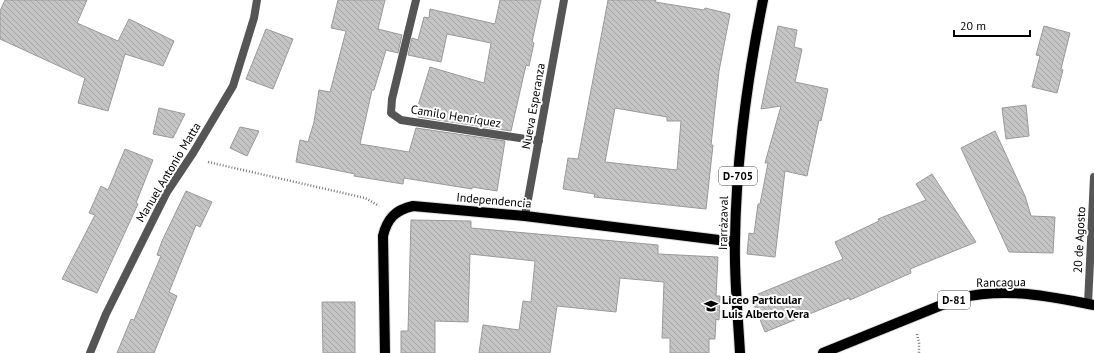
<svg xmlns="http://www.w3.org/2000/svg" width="1094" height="353" font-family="'PT Sans',sans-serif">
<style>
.building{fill:url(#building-back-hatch);stroke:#999;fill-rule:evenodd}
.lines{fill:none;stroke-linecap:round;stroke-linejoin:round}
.primary-casing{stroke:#dbdbdb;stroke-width:12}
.path{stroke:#777;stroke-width:2.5;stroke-dasharray:1 2;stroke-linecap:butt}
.street{stroke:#555;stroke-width:8}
.primary{stroke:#000;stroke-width:10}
.labels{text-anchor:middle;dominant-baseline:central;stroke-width:4;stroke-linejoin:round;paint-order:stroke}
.shield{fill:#fff;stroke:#4c4c4c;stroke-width:1}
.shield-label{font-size:11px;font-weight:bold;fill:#000}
.street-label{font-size:12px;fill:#000;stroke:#fff}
.poi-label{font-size:12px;font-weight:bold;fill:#000;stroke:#fff;text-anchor:start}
</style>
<defs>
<pattern id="building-back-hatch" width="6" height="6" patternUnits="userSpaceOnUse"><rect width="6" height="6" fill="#c4c4c4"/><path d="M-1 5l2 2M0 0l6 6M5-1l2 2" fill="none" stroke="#a7a7a7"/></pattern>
</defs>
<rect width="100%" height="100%" fill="#fff"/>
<!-- building -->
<path class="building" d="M5,0H87L77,23L118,41L129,19L174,41L163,66L125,54L108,111L78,103L85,78L0,39V11Z
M338,0H385L378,29L402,35L398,53L386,50L374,90H372L360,144L409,152L416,128L505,141L497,191L472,187V189L404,178L403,184L354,176L355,174L296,162L300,140L308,142L314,122L319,90L330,92L346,31L331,28Z
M500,0H541L532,42L534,43L529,66L526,65L511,131L418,117L420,110L417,109L430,67L484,83L491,43L447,34L441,62L408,55L412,38L418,40L424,17L429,18L430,9L495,24Z
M608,0H656L655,2L704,10L705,8L730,14L719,71L711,145H713L706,209L594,197L595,194L563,189L568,158L578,159ZM615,108L667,117V121H681L677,170L605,162Z
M778,26L797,30L794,47L802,49L795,82L828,89L821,121L819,120L807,176L785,171L775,257L747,254L749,233L754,234L758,204H760L768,163H765L781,106L761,109Z
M1044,26L1070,33L1061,69L1063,70L1057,93L1032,87L1040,56L1036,55Z
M266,29L293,39L273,89L246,79Z
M1026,105L1029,136L1006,139L1002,108Z
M159,108L185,114L173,138L153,134Z
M240,127L259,131L247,156L230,148Z
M995,131L1025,196L1031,216L1055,217L1053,253L1009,252L961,148Z
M125,149L153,160L136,203L138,204L97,293L62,279L95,215L89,213L101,186L108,190Z
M932,174L976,242L910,269L911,273L850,300L849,298L765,332L751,297L843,259L835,242L879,221L878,219L926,200L916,184Z
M186,191L212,202L200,227L196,225L169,292L177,296L154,353H117L131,319L134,320L161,256L157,255L162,241Z
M411,220L471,221V228L658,245V254L718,257L716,296H720L719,320L716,319L715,339H709V353H670V338H662L664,282L620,278L616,312L557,306L550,353H479L483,325L519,330L523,301L531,302L535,261L470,254L468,322L435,321V353H401V331H408Z
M322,302H355V353H323Z"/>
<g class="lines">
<defs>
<path id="primary" d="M385,353L383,236C387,219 395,210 413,206L525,216L735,242
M740,353C738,316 734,278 735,241C736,159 747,80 763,0
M823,353L959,298C1007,287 1046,296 1094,305"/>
</defs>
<!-- primary casing -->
<use href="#primary" class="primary-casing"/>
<!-- path -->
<path class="path" d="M208,162L365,198L379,206
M917,334L919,343V353"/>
<!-- street -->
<path class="street" d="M416,0L392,99L391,113L401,120L539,141
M525,216L564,0
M1088,304L1094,177
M90,353L106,314L167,192L193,153L233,86L254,18L257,0"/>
<!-- primary -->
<use href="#primary" class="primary"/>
</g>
<!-- icons -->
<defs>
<symbol id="school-bare" viewBox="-9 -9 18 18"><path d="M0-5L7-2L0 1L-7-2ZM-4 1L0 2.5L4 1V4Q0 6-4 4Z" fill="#000" stroke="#fff" stroke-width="2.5" paint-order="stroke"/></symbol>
</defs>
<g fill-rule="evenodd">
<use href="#school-bare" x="701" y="296" width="20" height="20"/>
</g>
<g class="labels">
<!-- shield labels -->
<g class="shield">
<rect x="719" y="167" width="38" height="18" rx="3"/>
<rect x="938" y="291" width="32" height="18" rx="3"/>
</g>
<g class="shield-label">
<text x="738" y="176">D-705</text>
<text x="954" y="300">D-81</text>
</g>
<!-- street labels -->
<g class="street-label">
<text transform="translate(533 106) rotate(-80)">Nueva Esperanza</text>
<text transform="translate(456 116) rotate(9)">Camilo Henríquez</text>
<text transform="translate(168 172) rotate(-59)">Manuel Antonio Matta</text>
<text transform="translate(494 200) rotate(5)">Independencia</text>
<text transform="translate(723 223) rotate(-89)">Irarrázaval</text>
<text transform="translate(1079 240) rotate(-87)">20 de Agosto</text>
<text transform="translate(1001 282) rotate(-1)">Rancagua</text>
</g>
<!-- poi labels -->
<g class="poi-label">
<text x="722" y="299">Liceo Particular<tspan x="722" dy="14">Luis Alberto Vera</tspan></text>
</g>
</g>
<!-- scale -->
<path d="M954 30v6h76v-6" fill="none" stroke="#000000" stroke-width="2"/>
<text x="960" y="30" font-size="12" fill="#000000" stroke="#ffffff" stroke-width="3" paint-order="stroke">20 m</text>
</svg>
